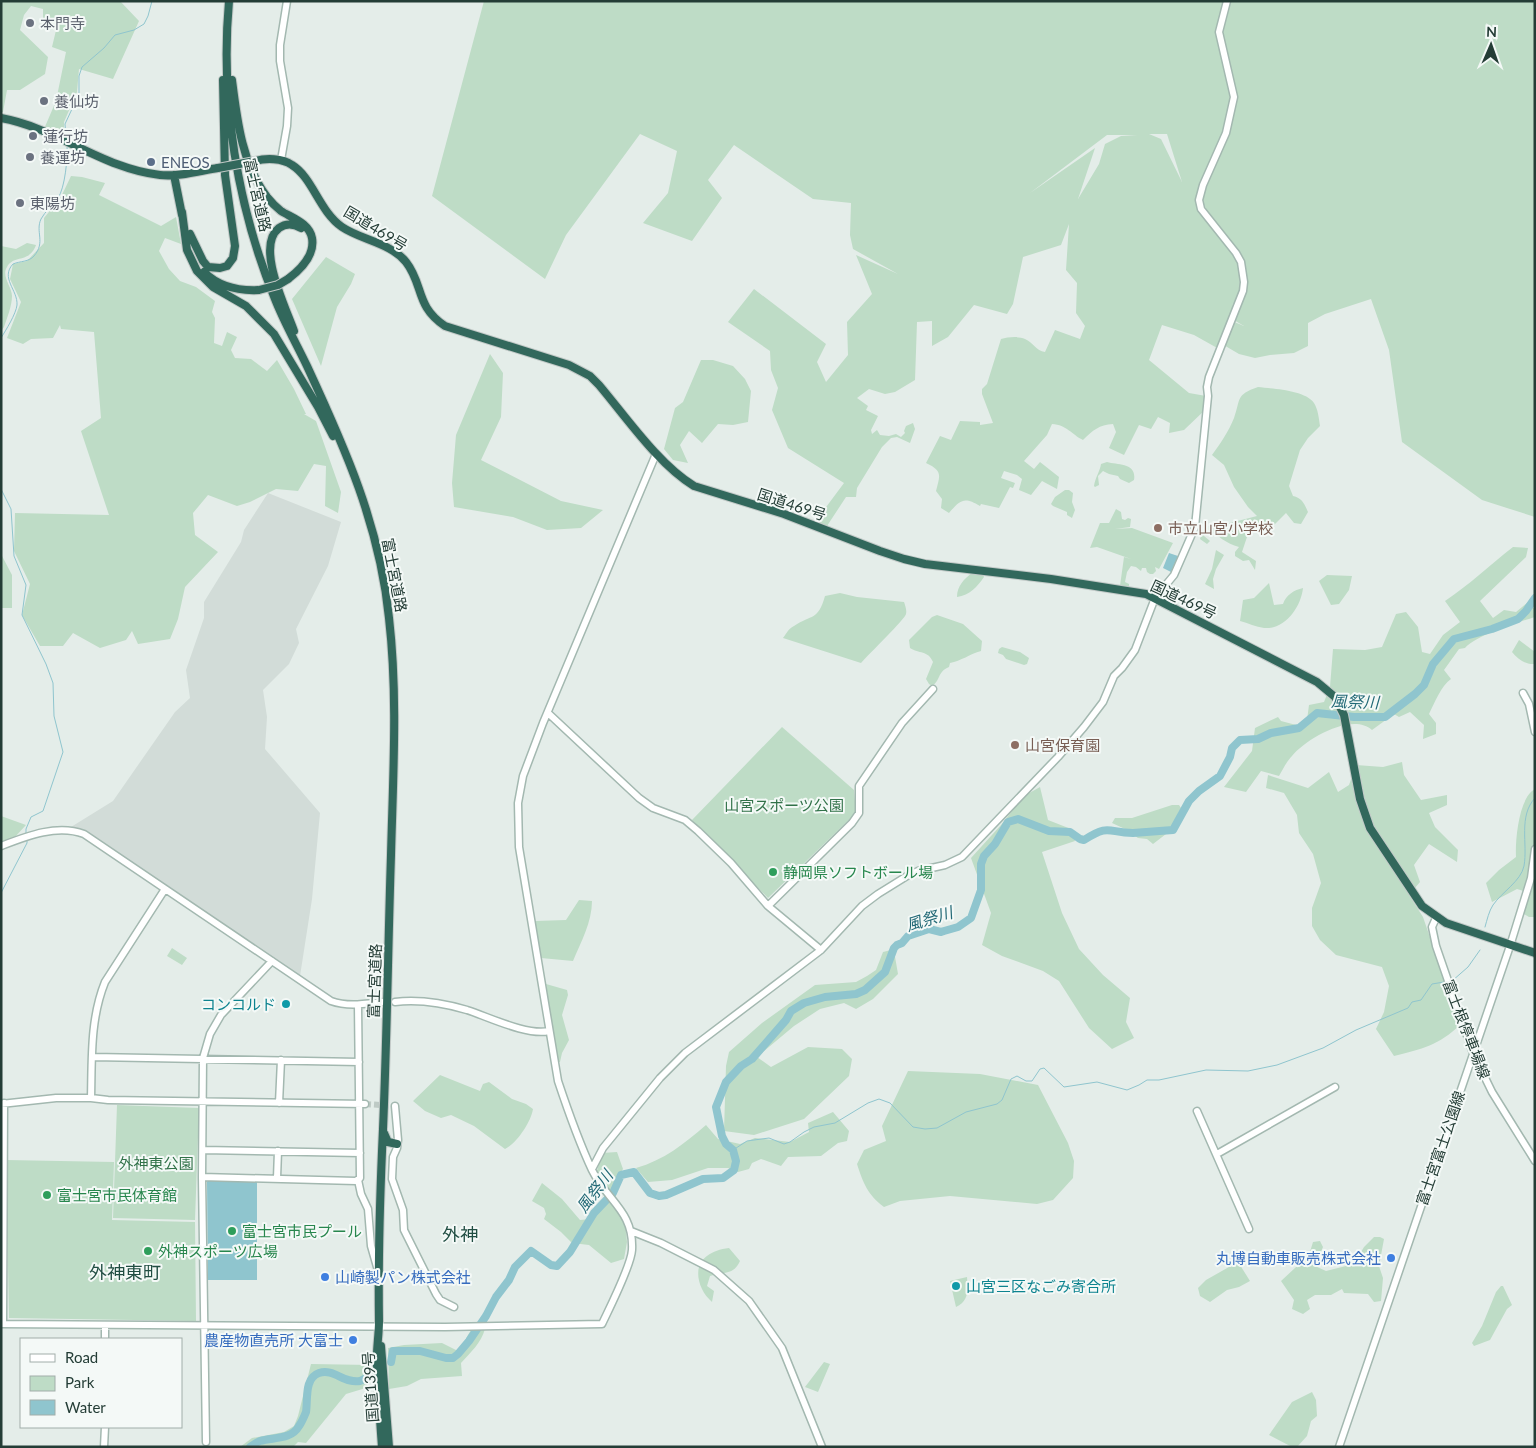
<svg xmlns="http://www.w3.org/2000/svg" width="1536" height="1448" font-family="Lato,'Noto Sans JP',sans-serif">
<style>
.built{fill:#d2dcd8}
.green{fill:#bedcc6;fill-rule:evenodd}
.water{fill:#8fc5ce}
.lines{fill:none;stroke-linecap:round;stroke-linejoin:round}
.stream{stroke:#8fc5ce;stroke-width:1}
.river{stroke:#8fc5ce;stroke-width:8}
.secondary-tunnel{stroke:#becac5;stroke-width:6;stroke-dasharray:6 3;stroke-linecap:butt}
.secondary-casing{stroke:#a3b8b0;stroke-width:9}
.highway-casing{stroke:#c2c9c7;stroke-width:10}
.secondary{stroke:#fff;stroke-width:6}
.highway{stroke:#32685c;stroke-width:8}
.highway-bridge-casing{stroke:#c2c9c7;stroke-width:10;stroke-linecap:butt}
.highway-bridge{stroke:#32685c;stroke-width:8}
.worship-dot{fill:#6b7280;stroke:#f4f9f7;stroke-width:2}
.service-dot{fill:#5c6f8a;stroke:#f4f9f7;stroke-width:2}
.education-dot{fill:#8d6e63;stroke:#f4f9f7;stroke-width:2}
.leisure-dot{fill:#2e9e5b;stroke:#f4f9f7;stroke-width:2}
.culture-dot{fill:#0f9aa8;stroke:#f4f9f7;stroke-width:2}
.shop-dot{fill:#3f7fe0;stroke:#f4f9f7;stroke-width:2}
.labels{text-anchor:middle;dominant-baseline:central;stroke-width:4;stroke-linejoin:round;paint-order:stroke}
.worship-label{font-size:15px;fill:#5b616d;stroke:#f4f9f7;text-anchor:start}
.service-label{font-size:15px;fill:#4e5e75;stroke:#f4f9f7;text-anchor:start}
.street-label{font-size:15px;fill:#243d36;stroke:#f4f9f7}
.education-label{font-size:15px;fill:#785e54;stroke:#f4f9f7;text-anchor:start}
.park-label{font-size:15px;fill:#317249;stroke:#f4f9f7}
.leisure-label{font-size:15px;fill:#27864d;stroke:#f4f9f7;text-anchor:start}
.culture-label{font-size:15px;fill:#0d838f;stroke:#f4f9f7;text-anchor:end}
.shop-label{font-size:15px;fill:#366cbe;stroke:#f4f9f7;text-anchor:end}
.water-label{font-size:16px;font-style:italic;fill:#226976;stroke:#f4f9f7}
.quarter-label{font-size:18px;fill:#214e43;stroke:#f4f9f7}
</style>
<rect width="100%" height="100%" fill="#e4ede9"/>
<!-- built -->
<path class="built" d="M268,493L341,522L328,566L296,629L299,643L289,664L263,690L267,717L265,749L320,813L312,899L300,976L71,827L113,801L175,712L190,698L186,670L204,618V602L241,542L244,530Z"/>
<!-- green -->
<path class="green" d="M1,1H120L139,21L113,79L79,69L77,92L64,122V138L44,129L56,101L66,52L52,47L58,22L43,18V9L31,6L24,15L20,30L48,57L45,74L20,90H7L3,112H1Z
M484,1H1535V517L1482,500L1402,442L1389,350L1371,299L1325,314L1308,323V346L1294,353L1270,355L1255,358L1239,354L1222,344L1232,321L1244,326L1232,319L1233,303L1230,321L1219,349L1194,335L1162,325L1149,360L1189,393L1206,396V409L1184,430L1169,433L1170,423L1158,417L1151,429L1139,425L1124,455L1109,448L1116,432L1113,424C1099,425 1093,430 1083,440C1071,434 1067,425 1052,424L1047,435L1024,461L1034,469L1040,462L1059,477L1057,489L1042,481L1031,495L1019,490L1022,479L1017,475L1004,471L1001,478L1015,483L1013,488L1010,487L999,508L981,504L980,506C964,496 960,500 949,513L941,508L942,499L936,491C940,475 943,471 926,463L940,436L951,440L960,421L980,422V425L993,423L982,394V389L987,384L1001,339C1008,337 1019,336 1025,339C1033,342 1036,351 1045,352L1055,330L1080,339L1085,326L1076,313L1077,283L1066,270L1069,224L1061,245L1023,257L1013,304L1007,314L974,305L948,337L932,346V321L917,322L915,380L895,392L885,394L869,389L857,398L868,406L866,410L878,416L871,430L872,434L877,430L880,435L889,436L896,434L901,437L905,433L904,431L906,426L913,423L915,429L910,443L897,437L891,438L882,447L857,488L856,497H846L827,526L815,522L844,483L788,448L772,410L778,388L771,370L770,351L728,322L754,289L826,344L817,362L826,382L848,355L847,322L872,294L856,255L898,274L853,249L850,235L851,203L813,199L734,145L708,180L722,198L692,241L643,223L668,193L677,151L640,134L566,235L545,279L432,196ZM1149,134H1167L1182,182L1161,139ZM1107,135H1137L1121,136L1105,144L1099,164L1078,199L1095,148L1030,193Z
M71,176L82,177L105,183L99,195L161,226L176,217L181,244L165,238L159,251L169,269L180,281L196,287L215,301L212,312L215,318L214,343L222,346L227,332L237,337L231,350L235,358L251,359L267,371L277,360L294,389L306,414H304L316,421L341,492L338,513L325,506L326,466L314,464L298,491L276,489L250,502L237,506L208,495L193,513L195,535L218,552L185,587L178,619L170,639L138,644L132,631L126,640L100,648L73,633L63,646H40L22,615L30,584L14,551L15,513L109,515L81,431L101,418L94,332L61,329L60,325L53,338L31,339L23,344L7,338L21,302L10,279L13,264L27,261L44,243V218L61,197Z
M27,243L36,245C29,264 14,254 7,267C1,276 12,287 12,296C12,306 7,318 4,327L1,331V246L16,249Z
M326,257L355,274L351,284L337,307L321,366L292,299Z
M490,354L503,373L501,417L481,460L561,501L603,510L581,528L547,530L513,517L454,507L452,483L456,435Z
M701,360H713L733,366L745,379L751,391L748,422L733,425L718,424L702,443L689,431L680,445L688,463L673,460L664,449L675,408L683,402Z
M1258,387C1273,389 1305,390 1314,403C1318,409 1319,419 1320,426L1308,438L1300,450L1289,486L1293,496C1302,498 1304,503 1308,512L1301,524L1294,523L1286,513L1269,530L1262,528L1248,534L1242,552L1256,561L1255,570L1249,560L1243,561L1235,556V552L1239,547C1226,544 1218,535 1207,529L1204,536L1210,541L1207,544L1200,539L1205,526L1222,525L1257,516L1248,507L1234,487L1224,465L1212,455C1220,444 1229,431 1234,418C1241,399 1235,395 1258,387Z
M1107,462C1118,465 1137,463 1134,480L1129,483L1120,479L1118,476L1109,474L1103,471L1098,476L1099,485L1095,487L1094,486C1095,478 1100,471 1101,464Z
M1065,490H1069L1073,493L1072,502L1075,510L1072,518L1067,515V512L1053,506L1051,504L1055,497Z
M1116,509L1121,512L1122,519L1125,520L1128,518L1131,519L1130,527L1115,529L1132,528L1173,543L1159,569L1155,567L1156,571L1153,574H1150L1147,572L1146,568H1142L1141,571L1136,567L1131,566L1127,572L1125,582L1129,584V588L1120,586L1124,557L1131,559L1097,547L1090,548L1100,523H1109Z
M1513,547L1528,548L1526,557L1480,601L1493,618L1504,610L1516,612L1527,603L1533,608L1535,607V617C1516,623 1477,635 1465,648L1459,649L1444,670L1451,679C1441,686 1435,702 1429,714L1436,723V734L1423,739L1424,725L1410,712L1399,717L1394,714L1372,730C1352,712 1306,739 1292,756C1287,761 1283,769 1279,776L1261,771L1246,792L1224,787L1252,751L1255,728L1278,717L1281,721L1300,726L1307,720L1309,705L1324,702L1330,687L1333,649L1365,650L1382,647L1396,614L1406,612L1418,627L1422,652L1430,654L1443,635L1460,622L1445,601C1469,585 1490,565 1513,547Z
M1216,550L1224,555L1216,569L1213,579L1214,589L1205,584L1212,569Z
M1,554L12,575V608H1Z
M972,573L983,574L984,577C977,587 970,595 957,597C957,586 964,579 972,573Z
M1327,575L1352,576L1349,590L1339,604L1331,605L1319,581Z
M1269,583L1274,605L1283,604C1286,595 1294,590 1303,588C1301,607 1285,630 1264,628C1256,627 1248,623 1240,621L1243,600L1254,598Z
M840,593L857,597L904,602C905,605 907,610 906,614C906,618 868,655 861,663L783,638C786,634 789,628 794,626C812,614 818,621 825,596Z
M937,615L963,624L982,641L981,651C970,654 961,661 950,663L949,667C937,672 941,680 932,686L929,684L926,679L933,662C928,650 919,654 910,648L909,640L932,617Z
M1519,640L1535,652V664C1525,665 1518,659 1512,652Z
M1002,647L1020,652L1029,658L1027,664L1024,665L1006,659L1003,655L998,653L999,649Z
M782,727L854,790L856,813L768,898L692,820Z
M1402,762L1404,775L1421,800L1447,795V805L1429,813L1435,827L1458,850L1457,862L1429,844L1414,865L1420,882L1409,895L1423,917L1460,1025C1439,1045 1422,1049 1394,1056L1376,1029L1384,1012L1389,986L1382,967L1336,955L1320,940L1312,926V908L1321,883L1313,854L1299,833L1297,815L1284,793L1266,788L1268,775L1308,788L1329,772L1338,792L1349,785L1356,765L1383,767Z
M1040,787L1048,820L1071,829L1075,841L1042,852L1062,913L1079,949L1103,975L1130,998L1126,1022L1134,1038L1112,1049L1089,1028L1059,981L1043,971L1002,956L982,945L991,913L971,858L1001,825L1024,796Z
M1535,789V917H1529L1524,914L1530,893L1517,889L1492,902L1486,883L1499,870L1516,857C1515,840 1519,797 1535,789Z
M1172,805H1179L1181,808L1178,813L1179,824L1153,844L1147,839L1138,838L1125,829L1112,823L1115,818H1132Z
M1,816L26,825L3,850H1Z
M579,900L592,901C592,922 581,942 573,961L541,958L535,921L566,920Z
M172,948L187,958L182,965L167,956Z
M891,950L894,951L898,974L873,999L856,1009L844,1003L820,1009L794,1026L757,1057L771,1067L808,1047L842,1049L852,1059L849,1076L804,1119L754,1135L724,1131L726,1066L729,1052L762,1023L815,985L856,982L867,976L876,970L883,952Z
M546,984L567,990L568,995L562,1015L569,1040L562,1053L560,1062H557Z
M908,1071L980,1074L1038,1085L1068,1143L1074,1161L1073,1178L1053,1200L1037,1204L950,1196L900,1201L884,1207C868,1195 863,1183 857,1164L864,1150L886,1141L882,1126Z
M440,1075L480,1091L483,1084L489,1082L512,1099L526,1104L533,1109C531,1122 517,1143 505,1149L474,1126L451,1115L441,1118L425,1111L413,1101Z
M117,1105L199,1108L195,1220L113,1218Z
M833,1112L849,1131L847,1141L838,1143L821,1156L788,1157L781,1166L761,1159L752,1163L749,1169L738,1172L728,1168H708L672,1180L648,1182L636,1168C664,1160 684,1144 706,1125L718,1139L740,1144L755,1138L790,1142L809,1132L808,1123Z
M617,1152L623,1169L616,1180L614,1201L625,1222L627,1242L624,1259L611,1263L589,1245L572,1243L561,1232L544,1219L546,1214L544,1208L532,1201L542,1183L562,1199L580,1220L591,1219L606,1201L604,1190L596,1174L602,1153Z
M6,1160L114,1162L112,1220L195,1222L196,1321L9,1318Z
M1374,1237H1380L1384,1239L1379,1266L1383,1278L1381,1301L1374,1302L1368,1294L1344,1293L1342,1289L1331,1295H1315L1307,1300L1310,1309L1303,1314L1292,1309L1294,1300L1281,1281L1309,1255L1313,1242L1320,1241L1323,1247L1315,1266L1326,1271L1354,1264L1364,1247Z
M729,1248L740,1261C733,1276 724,1271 710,1276L707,1286L714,1291L712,1302C708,1298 704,1294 702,1289C691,1265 705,1251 729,1248Z
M1236,1263L1240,1265L1250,1281L1239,1287L1227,1290L1210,1302L1200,1296L1198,1288L1206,1280Z
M967,1277C968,1290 969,1301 956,1307L950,1281Z
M1501,1286H1503L1512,1305L1507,1309L1490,1340L1474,1346L1472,1343L1482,1326L1496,1292Z
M472,1329H485C481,1343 471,1352 461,1363L462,1376L421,1379L407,1386L389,1389L388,1348L404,1345L442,1343L458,1351C465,1344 466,1336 472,1329Z
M824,1362L830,1364L818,1392L805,1387Z
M311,1364L370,1365L369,1387L346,1394L306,1443L298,1442L293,1447H240L252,1438L284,1432L294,1426L298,1416Z
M1312,1392L1316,1400L1317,1416L1311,1421L1307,1436L1297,1447H1292L1269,1435L1292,1402Z"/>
<!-- water -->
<path class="water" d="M1169,553L1178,556L1171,572L1163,568Z
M208,1180L257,1181V1280H208L207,1182Z"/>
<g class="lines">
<!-- stream -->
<path class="stream" d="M66,138L65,124L79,94V76L82,67L104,48L115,35L134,30L144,24L148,16L152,1
M1,338C6,330 16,314 17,305C18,290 0,278 13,264C20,261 29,262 34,256C46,242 35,232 41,219C45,211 53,206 58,198C65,188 68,157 67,145
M1,489L11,509L14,556L26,585L22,615L46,664L53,683L54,716L63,752L43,811L31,817L26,829V833
M1,893L27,843V840
M1485,927C1487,920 1489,911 1493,905C1502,892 1521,881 1524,866C1528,844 1518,816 1535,798
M1452,981L1468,967L1480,950
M733,1150L747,1141L769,1138L784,1144L790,1142L804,1132L814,1127L835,1123L868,1103L879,1099L890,1103L913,1127L925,1129L937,1128L966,1112L997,1104L1002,1100L1011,1079L1017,1076L1026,1081H1032L1040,1069L1044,1068L1064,1087L1097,1082L1127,1090L1139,1085L1147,1080H1159L1206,1070L1248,1071L1277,1065L1323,1048L1356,1030L1408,1008L1412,1002L1421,1000L1432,984L1444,982"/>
<!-- river -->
<path class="river" d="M391,1362L393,1351H420L446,1358H453L458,1354L469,1341L486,1316L496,1297L509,1280L515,1267L531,1251L551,1265L557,1266L570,1252L594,1213L613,1193L621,1175L634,1172L650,1193L659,1196L666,1195L703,1179L723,1178L734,1170L736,1161L733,1150L726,1144L722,1136L716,1107L726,1082L741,1066L752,1059L786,1020L791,1011L804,1003L825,997L856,994L865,990L885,972L894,948L897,945L902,943L908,936L929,929L941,932L944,931L958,927L971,918L981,890V864L984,856L995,844L1008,822L1018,819L1049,831L1070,832L1080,839L1084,840C1110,823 1108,833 1133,833C1146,832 1159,831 1173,830L1189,801L1199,791L1220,776L1230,757L1232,748L1240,740L1258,739L1271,733L1299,728L1317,713L1354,717H1385L1415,694L1424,685L1433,664L1454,639L1492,629L1518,619L1526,611L1535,598
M250,1447C253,1445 257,1442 260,1441C274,1437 291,1440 299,1426C302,1422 304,1417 306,1412C308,1400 304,1378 319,1373C334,1368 344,1384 360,1381C363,1380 367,1377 370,1376"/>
<!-- secondary-tunnel -->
<path class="secondary-tunnel" d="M365,1104L395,1106"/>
<defs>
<path id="secondary" d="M281,160L287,126L288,108L280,61V45L287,1
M1523,693L1529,704L1535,732
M548,713L639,798L653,808L685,820L698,831L731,863L768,906L821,950
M1,846C27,836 57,824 84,834L331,1001C348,1007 364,1004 382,1002
M768,906L852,823L859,813V786L902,723L933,689
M1436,918L1432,927L1436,946L1473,1053L1492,1092L1535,1161
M395,1002C420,999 443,1003 467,1010C489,1017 527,1036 549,1031
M93,1057L359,1062
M91,1098C92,1059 90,1019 105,982L165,889
M279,1103L281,1060
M1,1104L56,1098H91L108,1100L365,1104
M395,1106L398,1140L397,1148L393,1157L392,1179L403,1210L404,1230L436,1294L440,1300L454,1307
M1197,1111L1249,1229
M203,1150L360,1153
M1217,1154L1335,1087
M592,1169L603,1148L660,1078L685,1053L821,950L862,906L878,894L907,876L918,871L945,865L962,857L1058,757L1084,727L1103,702L1114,676L1122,668L1135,650L1155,598L1174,575L1195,527L1208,396L1207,387L1209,377L1243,291L1244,282L1241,262L1236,253L1201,209L1199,200L1203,185L1226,133L1234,97L1219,32L1227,1
M202,1177L356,1181L360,1178L358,1005
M277,1178L278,1151
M358,1180L361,1194L368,1209L371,1246L377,1267
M631,1231L661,1243L714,1270L749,1301L782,1348L822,1447
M1,1324L445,1327L602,1324C610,1307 631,1266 632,1250C634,1211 607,1201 592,1170C579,1142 568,1111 558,1081L519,847L518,803L523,776L543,723L656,454
M3,1324L4,1103
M105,1339V1325
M206,1442L202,1177L203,1058L210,1034L221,1015L272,961
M104,1447L105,1427
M1339,1447L1510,946L1531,878L1535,849"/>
<path id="highway" d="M229,1C220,101 237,206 275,299C284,322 296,343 307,366C345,448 380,526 389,618C398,696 393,776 391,855C388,946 387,1037 383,1129C380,1193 378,1257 379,1321C379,1336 376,1351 377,1365C378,1393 380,1420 382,1447
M232,80C237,120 242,164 267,197C271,202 276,207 281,211C292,218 309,223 312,238C315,255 300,270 288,279
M1,118C57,128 103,169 160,175C179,177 199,171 218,168
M255,161C266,158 282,158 292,165C313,178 319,211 342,227C361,240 391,243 406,262C424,285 415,306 445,326L569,365L590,376L599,385C626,417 659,465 694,486L784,514L880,551L904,559L925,564L1051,579L1146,594L1317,682L1335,697L1344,715L1360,799L1370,828L1422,906L1446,923L1535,953
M174,175L182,215
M182,212L187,250L197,271L213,287L246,306L274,334L318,407L333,436
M190,234L203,261L208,267L220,268L227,266L233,258L235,246L225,175L223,80
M204,272C219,287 239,291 259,290
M294,331C286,308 255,246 279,228C286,223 294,224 301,228
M384,1133L388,1142L397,1144
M381,1346L389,1447"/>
</defs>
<!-- secondary casing -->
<use href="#secondary" class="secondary-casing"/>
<!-- highway casing -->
<use href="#highway" class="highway-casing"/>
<!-- secondary -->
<use href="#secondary" class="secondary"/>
<!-- highway -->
<use href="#highway" class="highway"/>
<defs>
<path id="highway-bridge" d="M218,168L255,161
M259,290L278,285L288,279"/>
</defs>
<!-- highway-bridge casing -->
<use href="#highway-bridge" class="highway-bridge-casing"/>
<!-- highway-bridge -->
<use href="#highway-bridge" class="highway-bridge"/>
</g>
<!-- markers -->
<g class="worship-dot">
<circle cx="30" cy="23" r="5"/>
<circle cx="44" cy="101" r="5"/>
<circle cx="33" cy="136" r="5"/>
<circle cx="30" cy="157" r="5"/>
<circle cx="20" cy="203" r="5"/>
</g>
<circle class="service-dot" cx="151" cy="162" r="5"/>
<g class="education-dot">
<circle cx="1158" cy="528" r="5"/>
<circle cx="1015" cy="745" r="5"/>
</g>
<g class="leisure-dot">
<circle cx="773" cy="872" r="5"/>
<circle cx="47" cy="1195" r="5"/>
<circle cx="232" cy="1231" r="5"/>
<circle cx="148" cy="1251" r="5"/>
</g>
<g class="culture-dot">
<circle cx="286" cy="1004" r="5"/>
<circle cx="956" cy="1286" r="5"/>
</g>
<g class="shop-dot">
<circle cx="1391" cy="1258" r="5"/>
<circle cx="325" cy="1277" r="5"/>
<circle cx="353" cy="1340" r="5"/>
</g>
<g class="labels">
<!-- worship labels -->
<g class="worship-label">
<text x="40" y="23">本門寺</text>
<text x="54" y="101">養仙坊</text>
<text x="43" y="136">蓮行坊</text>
<text x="40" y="157">養運坊</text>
<text x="30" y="203">東陽坊</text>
</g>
<!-- service labels -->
<g class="service-label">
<text x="161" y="162">ENEOS</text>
</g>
<!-- street labels -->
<g class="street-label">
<text transform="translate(258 195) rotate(77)">富士宮道路</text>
<text transform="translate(376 228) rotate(31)">国道469号</text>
<text transform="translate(792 504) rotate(18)">国道469号</text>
<text transform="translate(395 575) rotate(79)">富士宮道路</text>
<text transform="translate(1184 599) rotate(25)">国道469号</text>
<text transform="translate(374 981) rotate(-88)">富士宮道路</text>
<text transform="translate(1467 1029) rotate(69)">富士根停車場線</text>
<text transform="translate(1440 1148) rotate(-71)">富士宮富士公園線</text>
<text transform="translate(370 1387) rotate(-94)">国道139号</text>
</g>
<!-- education labels -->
<g class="education-label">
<text x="1168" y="528">市立山宮小学校</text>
<text x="1025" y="745">山宮保育園</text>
</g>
<!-- park labels -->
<g class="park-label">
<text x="784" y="805">山宮スポーツ公園</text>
<text x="156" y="1163">外神東公園</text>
</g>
<!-- leisure labels -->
<g class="leisure-label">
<text x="783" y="872">静岡県ソフトボール場</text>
<text x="57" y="1195">富士宮市民体育館</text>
<text x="242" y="1231">富士宮市民プール</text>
<text x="158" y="1251">外神スポーツ広場</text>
</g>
<!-- culture labels -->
<g class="culture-label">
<text x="276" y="1004">コンコルド</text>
<text x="966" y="1286" text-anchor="start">山宮三区なごみ寄合所</text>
</g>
<!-- shop labels -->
<g class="shop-label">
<text x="1381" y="1258">丸博自動車販売株式会社</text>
<text x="335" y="1277" text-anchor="start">山崎製パン株式会社</text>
<text x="343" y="1340">農産物直売所 大富士</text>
</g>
<!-- water labels -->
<g class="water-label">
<text transform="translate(1355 701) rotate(2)">風祭川</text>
<text transform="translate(929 918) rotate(-17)">風祭川</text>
<text transform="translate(594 1191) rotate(-53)">風祭川</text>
</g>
<!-- quarter labels -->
<g class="quarter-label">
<text x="460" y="1234">外神</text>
<text x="125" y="1272">外神東町</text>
</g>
</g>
<!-- border -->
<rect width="1536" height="1448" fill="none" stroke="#243d36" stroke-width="5"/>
<!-- legend -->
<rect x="20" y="1338" width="162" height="90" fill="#f4f9f7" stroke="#a1aeaa"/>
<rect x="30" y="1354" width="25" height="8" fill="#ffffff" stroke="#a1aeaa"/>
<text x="65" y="1363" font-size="15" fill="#243d36">Road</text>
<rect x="30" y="1376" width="25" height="15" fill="#bedcc6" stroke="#a1aeaa"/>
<text x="65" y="1388" font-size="15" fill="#243d36">Park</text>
<rect x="30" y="1400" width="25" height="15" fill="#8fc5ce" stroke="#a1aeaa"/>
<text x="65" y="1413" font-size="15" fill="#243d36">Water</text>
<!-- north arrow -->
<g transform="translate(1491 45) rotate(2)" stroke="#f4f9f7" stroke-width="4" paint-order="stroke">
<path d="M0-4L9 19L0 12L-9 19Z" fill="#243d36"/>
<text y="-8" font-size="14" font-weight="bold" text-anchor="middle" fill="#243d36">N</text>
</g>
</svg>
